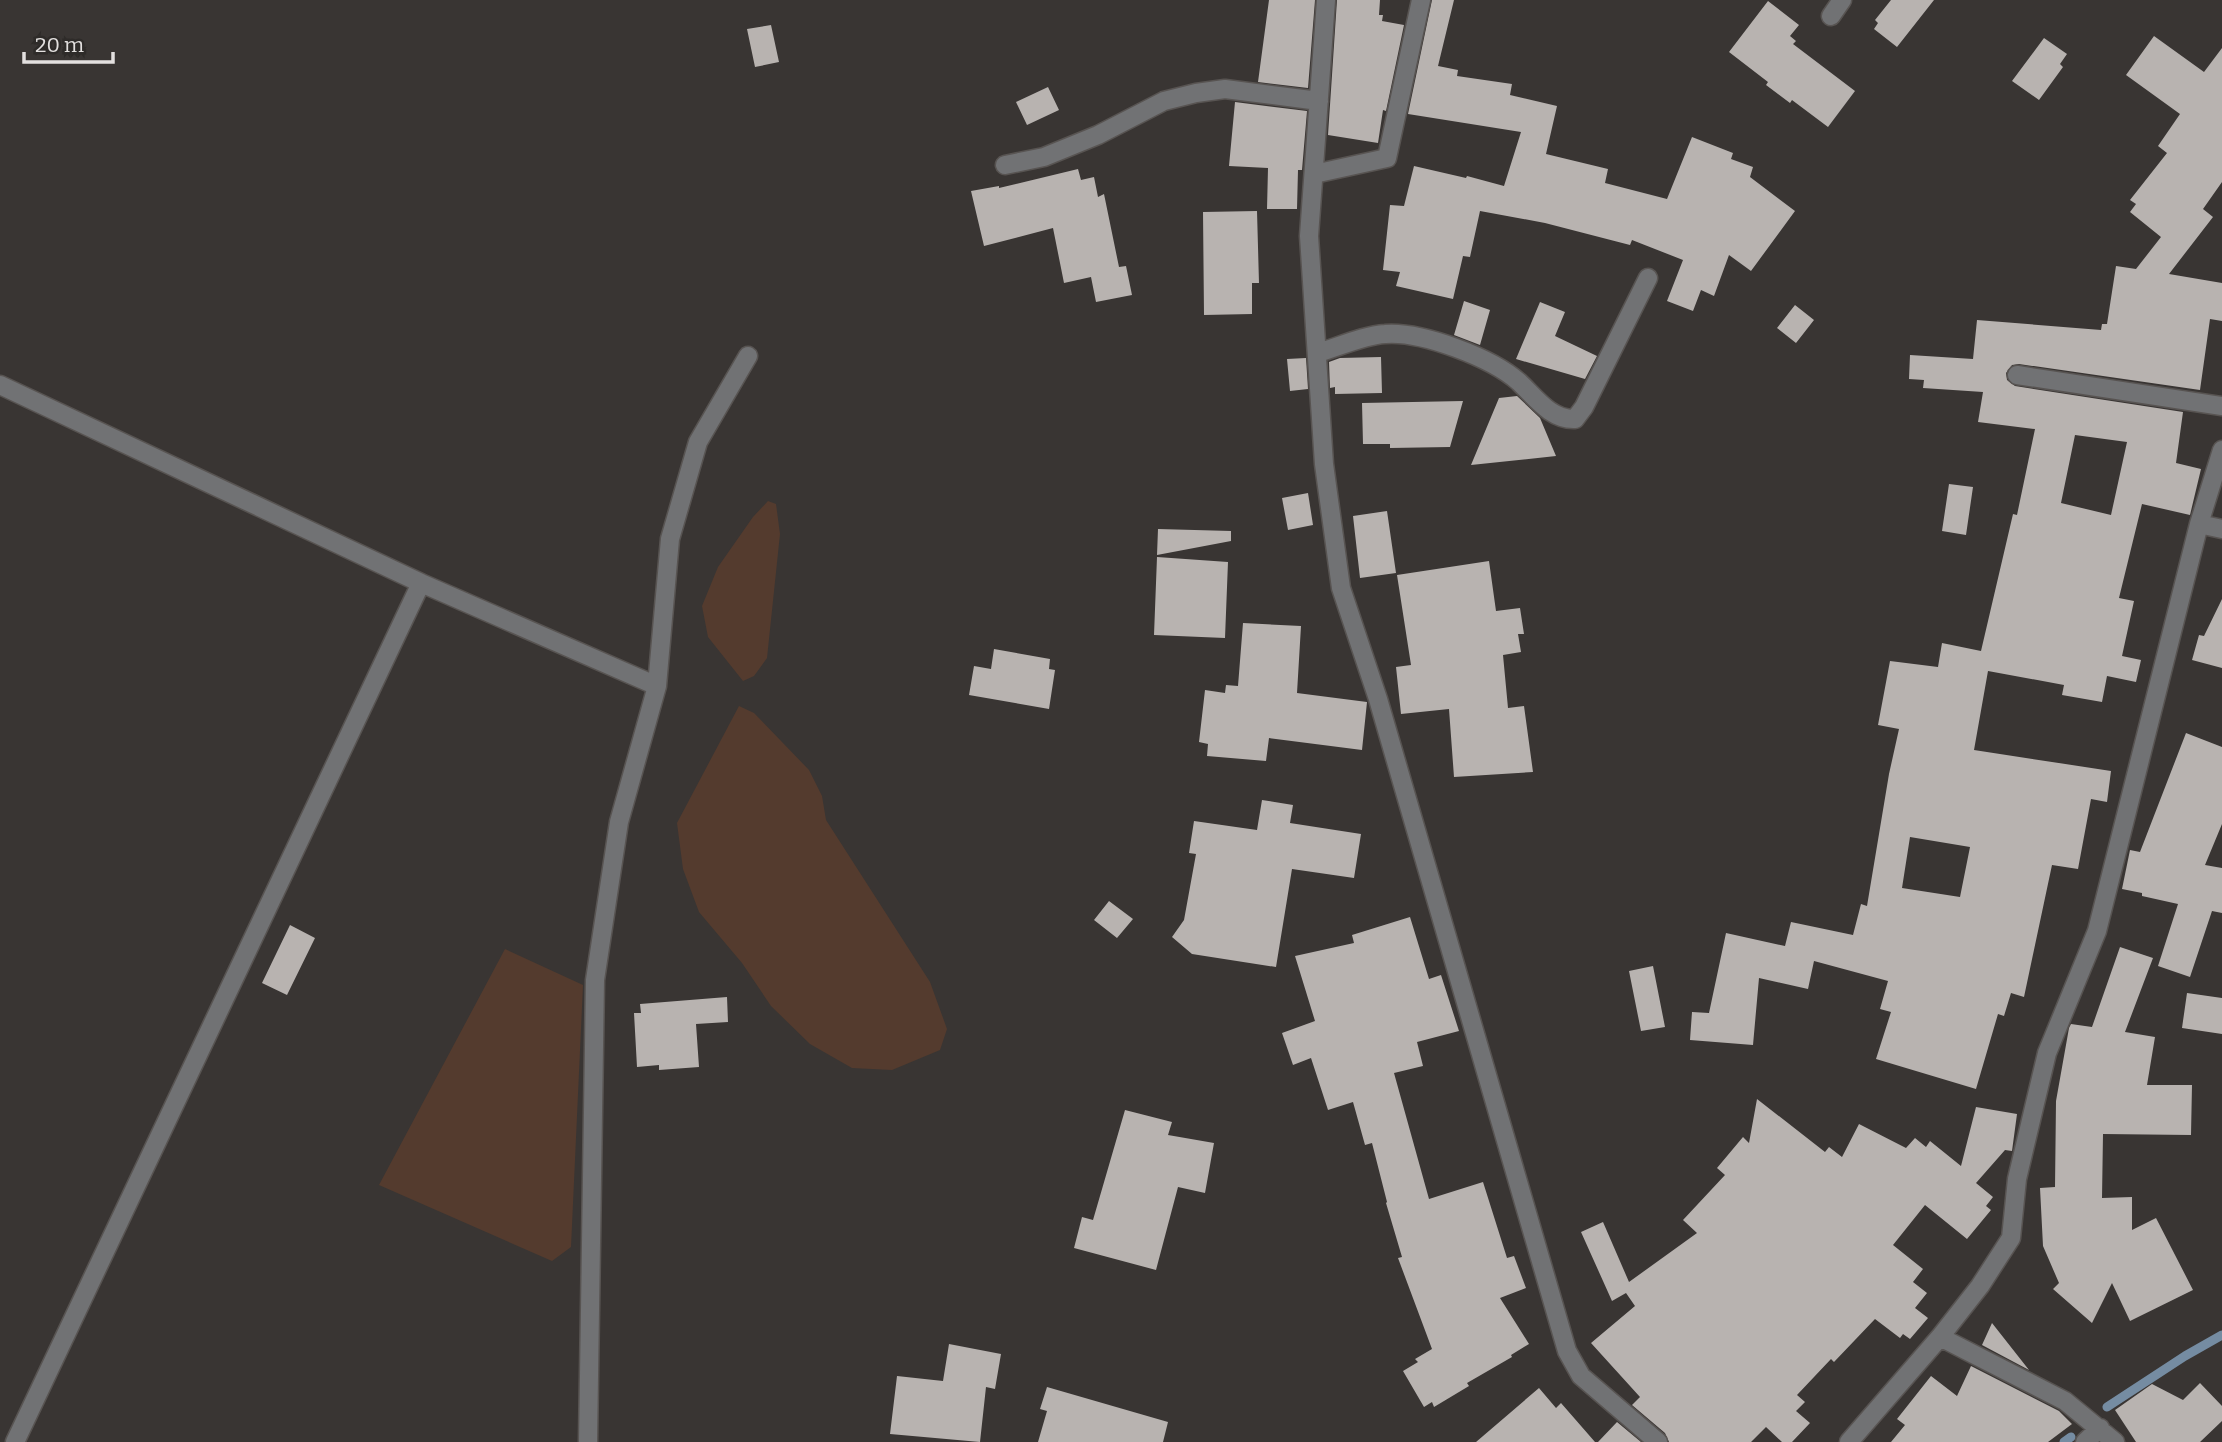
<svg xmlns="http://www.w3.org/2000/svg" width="2222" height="1442" font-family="Bitter,serif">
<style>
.green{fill:#543b2e}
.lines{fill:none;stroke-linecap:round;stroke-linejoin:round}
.stream{stroke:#758ca2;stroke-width:9}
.building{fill:#b8b3b0;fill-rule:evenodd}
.minor-casing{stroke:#585452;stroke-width:21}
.minor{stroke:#717274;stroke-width:18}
</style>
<rect width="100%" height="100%" fill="#393533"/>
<!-- green -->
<path class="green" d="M768,501L776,504L780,534L767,658L754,676L743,681L708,637L702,606L718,567L753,517Z
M739,706L754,713L809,770L822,796L826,820L930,982L947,1029L940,1050L892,1070L852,1068L810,1044L771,1006L742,963L699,912L683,869L677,823Z
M505,949L583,985L571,1247L552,1261L379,1185Z"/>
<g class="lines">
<!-- stream -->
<path class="stream" d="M2107,1407L2185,1356L2222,1335
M2064,1442L2071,1437"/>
</g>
<!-- building -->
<path class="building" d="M1269,0H1315L1308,88L1258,82Z
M1337,0H1380L1379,15H1383L1382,21L1404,25L1386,111L1383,110L1378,143L1328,135Z
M1432,0H1454L1438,66L1458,70L1457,76L1512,84L1510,95L1557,106L1546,154L1608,169L1605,183L1667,199L1692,137L1733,153L1731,159L1753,167L1750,177L1795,211L1751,271L1729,255L1714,296L1701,290L1693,311L1667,301L1683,260L1632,240L1630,245L1545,223L1480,211L1470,257L1463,256L1453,299L1396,286L1400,272L1383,270L1390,205L1404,206L1414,166L1466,178L1467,176L1504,186L1521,132L1408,114Z
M1891,0H1934L1897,47L1874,29L1878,23L1875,20Z
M1768,1L1799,25L1790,36L1796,41L1793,44L1855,91L1828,127L1792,100L1790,103L1766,85L1768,82L1729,52Z
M771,25L779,62L755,67L747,29Z
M2154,36L2204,72L2222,48V182L2203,209L2213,217L2169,274L2222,283V321L2210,319L2200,390L2019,364L2012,365L2006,373L2007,380L2015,386L2183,412L2176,463L2201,469L2190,515L2142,504L2119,598L2134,601L2122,656L2141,660L2136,682L2107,676L2102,702L2062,695L2064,685L1988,671L1974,750L2111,771L2107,802L2091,799L2078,869L2052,865L2024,997L2011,993L2004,1016L1998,1014L1976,1089L1876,1059L1891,1012L1880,1009L1888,981L1814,961L1808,989L1759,978L1753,1045L1690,1040L1692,1012L1709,1013L1726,933L1785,946L1791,922L1853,935L1861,904L1867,906L1889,774L1899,729L1878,725L1890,661L1938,667L1942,643L1981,651L2013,514L2017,515L2035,429L1978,422L1983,392L1923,388L1924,380L1909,379L1910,355L1973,359L1977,320L2101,330L2102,324H2107L2116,266L2136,269L2161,237L2130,212L2136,204L2130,200L2167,153L2158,146L2180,114L2126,75ZM2075,435L2127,442L2111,515L2061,503ZM1910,837L1970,847L1960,897L1902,888Z
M2044,38L2067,54L2060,64L2063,67L2039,100L2012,81Z
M1048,87L1059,110L1027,125L1016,102Z
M1235,102L1307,111L1302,170H1298L1297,209H1267L1268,168L1229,166Z
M1078,169L1081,180L1094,177L1098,197L1104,194L1119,267L1126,266L1132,295L1096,302L1091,277L1064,283L1053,228L984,246L971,191L999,186V188Z
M1257,211L1259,283H1252V314L1204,315L1203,212Z
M1464,301L1490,310L1480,345L1454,335Z
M1540,302L1565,312L1555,336L1597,356L1585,379L1516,359Z
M1795,305L1814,320L1796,343L1777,328Z
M1381,357L1382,393L1335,394V387L1330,388L1329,362L1340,358Z
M1306,358L1308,389L1290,391L1287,359Z
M1517,396L1540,418L1556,456L1471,465L1499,398Z
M1463,401L1450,447L1390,448V444H1363L1362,403Z
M1949,484L1973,487L1966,535L1942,531Z
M1308,493L1313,525L1288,530L1282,498Z
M1387,511L1396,573L1360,578L1353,516Z
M1158,529L1231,531V541L1157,555Z
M1157,557L1228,562L1225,638L1154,635Z
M1489,561L1496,611L1520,608L1524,634H1518L1521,652L1503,655L1508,708L1524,706L1533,772L1454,777L1449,709L1401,714L1396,667L1411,665L1397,575Z
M2222,599V668L2192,660L2199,635L2204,636Z
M1243,623L1301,626L1297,693L1367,702L1362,750L1269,738L1266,761L1207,756L1208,744L1199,742L1205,690L1225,693L1226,685L1238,686Z
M994,649L1050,659L1049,669L1055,670L1049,709L969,695L974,666L991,669Z
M2186,733L2222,747V824L2205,865L2222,868V913L2212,911L2190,977L2158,966L2178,904L2142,896V893L2122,889L2130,850L2140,852Z
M1262,800L1293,805L1290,823L1361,834L1354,878L1292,869L1276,967L1192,954L1172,937L1184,920L1196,854L1189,853L1194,821L1257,830Z
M1109,901L1133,919L1117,938L1094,920Z
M1410,917L1429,979L1441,975L1459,1031L1417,1042L1423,1066L1394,1073L1429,1199L1483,1182L1507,1258L1514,1256L1526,1288L1500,1298L1529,1344L1511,1355L1512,1357L1467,1383L1469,1386L1434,1407L1432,1402L1424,1407L1403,1371L1418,1362L1415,1359L1432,1349L1398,1258L1402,1257L1386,1203L1387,1202L1372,1143L1365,1145L1353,1102L1328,1110L1311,1058L1293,1065L1282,1033L1315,1021L1295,956L1354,943L1352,935Z
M290,925L315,938L287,995L262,983Z
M2120,947L2153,958L2125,1032L2155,1037L2147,1085H2192L2191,1135L2103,1134L2102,1198L2132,1197V1230L2156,1218L2193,1290L2130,1321L2112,1283L2092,1323L2053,1289L2059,1283L2043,1246L2040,1188L2055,1187L2056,1101L2069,1028L2071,1024L2092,1027Z
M1653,966L1665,1027L1641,1031L1629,971Z
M2187,993L2222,998V1034L2182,1028Z
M727,997L728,1022L696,1024L699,1067L659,1070V1065L637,1067L634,1013H641L640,1004Z
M1757,1099L1825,1152L1829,1147L1842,1157L1859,1124L1906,1148L1915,1138L1926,1147L1930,1141L1961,1166L1976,1107L2017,1114L2012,1151L2005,1150L1976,1183L1993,1197L1986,1206L1991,1210L1967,1239L1925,1205L1893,1245L1923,1269L1913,1282L1927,1293L1915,1308L1928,1318L1910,1339L1903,1334L1900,1338L1875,1319L1834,1362L1831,1359L1797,1395L1805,1402L1796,1411L1810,1423L1792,1442H1782L1766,1427L1751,1442H1669L1665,1433L1632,1405L1640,1397L1591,1343L1635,1306L1626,1293L1612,1301L1581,1232L1603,1222L1629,1282L1697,1233L1683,1220L1725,1175L1717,1168L1743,1137L1749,1143Z
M1125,1110L1172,1122L1168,1135L1214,1143L1205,1193L1178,1187L1156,1270L1074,1248L1082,1217L1093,1220Z
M1992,1323L2029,1370L1982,1345Z
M949,1344L1001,1354L995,1389L986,1387L980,1442L890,1434L897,1376L943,1381Z
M1971,1366L2059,1411L2072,1424L2048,1442H1891L1905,1425L1897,1419L1931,1376L1957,1396Z
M2200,1383L2222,1406V1421L2200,1442H2136L2115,1410L2152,1384L2183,1400Z
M1047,1387L1168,1422L1163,1442H1038L1047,1411L1040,1409Z
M1539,1388L1556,1408L1561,1403L1595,1442H1476Z
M1617,1422L1641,1442H1598Z"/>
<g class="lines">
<defs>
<path id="minor" d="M1326,0L1309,236L1324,464L1341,588L1378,699L1567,1351L1581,1376L1658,1442
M1831,16L1842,0
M1005,165L1044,157L1098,135L1164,101L1196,93L1225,89L1319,101
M1314,174L1387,158L1421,0
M1318,353C1338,347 1365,335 1385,334C1422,331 1492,358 1519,382C1536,398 1551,420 1575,419L1584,407L1648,278
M2017,375L2222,406
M0,385L421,583L657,686
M2199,524L2222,529
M1940,1337L2065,1401L2115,1442
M15,1442L421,583
M588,1442L595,980L619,822L657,686L670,539L698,442L748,356
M1849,1442L1940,1337L1980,1286L2011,1238L2017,1179L2047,1053L2097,931L2199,524L2222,450
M2085,1442L2100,1428"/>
</defs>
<!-- minor casing -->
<use href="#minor" class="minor-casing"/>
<!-- minor -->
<use href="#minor" class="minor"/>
</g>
<!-- scale -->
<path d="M24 52v10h89v-10" fill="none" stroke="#e3e0df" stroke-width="3.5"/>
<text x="35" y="52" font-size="21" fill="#e3e0df" stroke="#2e2b29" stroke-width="5" paint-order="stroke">20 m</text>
</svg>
